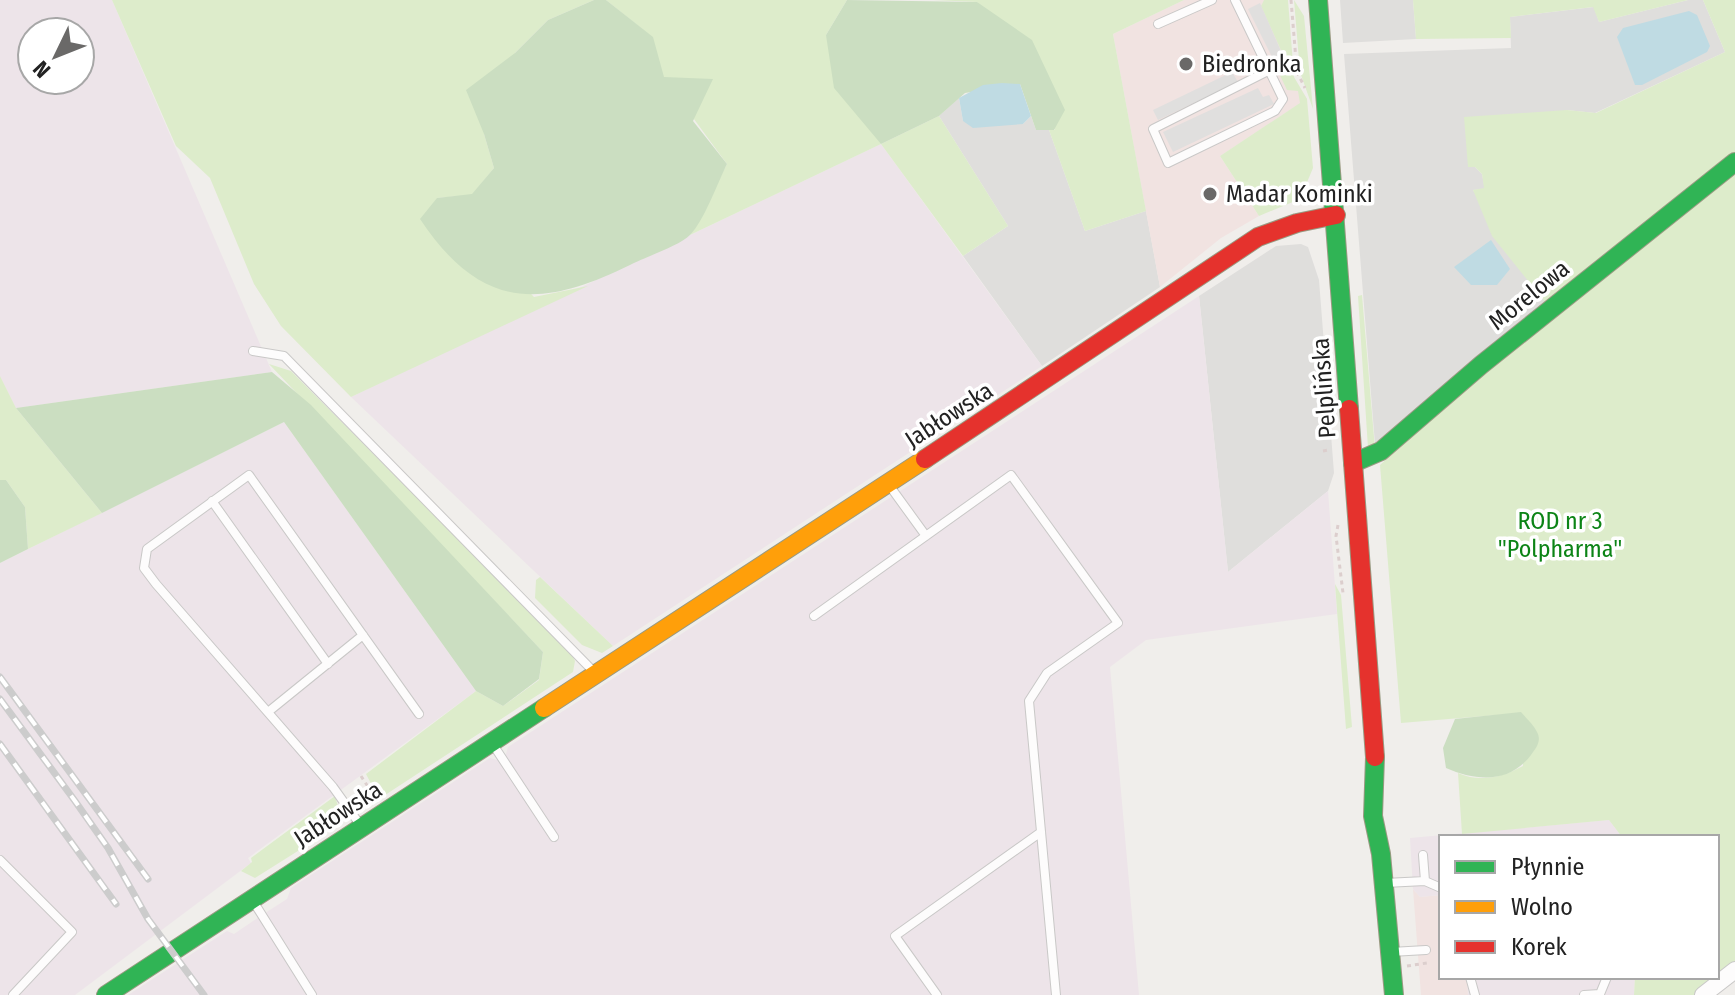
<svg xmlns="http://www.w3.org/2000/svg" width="1735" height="995" font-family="'Fira Sans Condensed',sans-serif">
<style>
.residential{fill:#dfdedc}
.commercial{fill:#f1e3e1}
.industrial{fill:#ede4e9;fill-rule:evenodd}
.grass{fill:#ddeccb}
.forest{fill:#cbdec1}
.parking{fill:#e0dfde}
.water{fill:#bfdbe3}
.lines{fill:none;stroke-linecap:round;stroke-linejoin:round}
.lane-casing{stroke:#c9c8c7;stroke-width:10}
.street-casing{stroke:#c9c8c7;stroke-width:18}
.fast-casing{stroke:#999a82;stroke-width:20}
.slow-casing{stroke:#999a82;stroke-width:20}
.jam-casing{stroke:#999a82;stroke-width:20}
.path{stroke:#dccecd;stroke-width:3;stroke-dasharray:4 4;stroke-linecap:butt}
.lane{stroke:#fdfcfc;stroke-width:8}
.street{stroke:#fdfcfc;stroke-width:16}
.fast{stroke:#30b455;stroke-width:18}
.slow{stroke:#ff9f0a;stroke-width:18}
.jam{stroke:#e5322d;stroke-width:18}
.rail-casing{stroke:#ccc;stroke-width:7}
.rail{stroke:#fff;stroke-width:4;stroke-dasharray:12;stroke-linecap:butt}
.poi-dot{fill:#6a6968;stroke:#fff;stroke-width:3}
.labels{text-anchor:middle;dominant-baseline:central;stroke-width:7;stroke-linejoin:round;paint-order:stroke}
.poi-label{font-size:24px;fill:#222;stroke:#fff;text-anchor:start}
.street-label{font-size:24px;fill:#222;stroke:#fff}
.park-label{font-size:24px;fill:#0c8416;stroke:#fff}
</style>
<rect width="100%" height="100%" fill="#f0eeeb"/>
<!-- residential -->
<path class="residential" d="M1340,0H1413L1416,39L1343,43Z
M1688,0H1703L1725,52L1595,113L1567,110L1469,167H1475L1482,174L1485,189L1473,190L1546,303L1375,444L1344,54L1511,48L1510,17L1594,7L1599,22Z
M959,98L963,121L1023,124L1031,116L1036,130H1049L1085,231L1146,211L1160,287L1042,366L963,256L1008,226L939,116Z
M1301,244L1308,247L1319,280L1334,473L1328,491L1228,572L1199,296L1276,246Z"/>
<!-- commercial -->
<path class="commercial" d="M1184,0H1282L1287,67L1307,99L1220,156L1259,216L1221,238L1160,287L1113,34Z
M1413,889L1420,897L1441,895V977H1467L1468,995H1421Z"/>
<!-- industrial -->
<path class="industrial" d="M0,0H112L272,372L16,408L0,376ZM32,32H80V80H32Z
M881,144L1042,366L613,646L351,397Z
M1199,296L1228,572L1328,491L1337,614L1146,640L1110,667L1139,995H128L227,931L234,934L262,915L287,899L291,888L490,758L497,760L506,754L508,747Z
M284,422L476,691L248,858L251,863L75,995H0V563Z
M1609,820L1622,837H1441V895L1420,897L1413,889L1410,838Z
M1467,977H1635L1634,995H1468Z"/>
<!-- grass -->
<path class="grass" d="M112,0H594L548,20L515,53L484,134L494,168L472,195L437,198L534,297L588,286L351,397L281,326L254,284L210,178L176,146Z
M606,0H847L826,35L881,144L939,116L1008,226L963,256L881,144L690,235L727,164L663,77L652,37Z
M933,0H1184L1113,34L1146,211L1085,231L1049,130H1055L977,2Z
M1264,0H1288L1294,77L1307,99L1313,168L1300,199L1259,216L1220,156L1300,103L1298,91L1287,90L1275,65L1284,57L1261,6Z
M1294,0L1304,16L1313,109L1300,72Z
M1413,0H1688L1599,22L1593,7L1510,17L1511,38L1416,39Z
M1703,0H1735V153L1546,303L1492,236L1473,190L1484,188L1482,174L1475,167H1468L1464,117L1567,110L1596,113L1725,52Z
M1735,172V963L1694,995H1634L1635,977H1717V837H1622L1609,820L1462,834L1458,773C1480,783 1502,777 1523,766L1521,713L1401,723L1380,465L1465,387Z
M1362,295L1375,449L1368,448L1358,296Z
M269,364L291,371L571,653L575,661L573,672L379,799L366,774L476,691L503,706L539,680L543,652Z
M0,376L16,408L102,513L28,549L25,507L6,480H0Z
M540,577L613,646L602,653L582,645L535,598L536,580Z
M1335,584L1341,595L1352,727L1346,729Z
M335,796L341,817L336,827L255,878L241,871L252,862L251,858Z"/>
<!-- forest -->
<path class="forest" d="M594,0H606L653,37L664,77L713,79L693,121L727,164C718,182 704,221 690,235C679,246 645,257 630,265C539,310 480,309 420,219L437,198L472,194L494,168L484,134L466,90L515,53L548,20Z
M847,0L977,2L1032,40L1065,110L1054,130H1036L1020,84L965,93L939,116L881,144L834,88L826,35Z
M272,372L311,405L543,652L539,679L503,706L476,691L284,422L102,513L16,408Z
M0,480H6L25,507L28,549L0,563Z
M1521,712C1526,718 1534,725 1537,732C1542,741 1536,748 1531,755C1509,784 1476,781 1446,768L1443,748L1455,719Z"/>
<!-- parking -->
<path class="parking" d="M1260,3L1284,58L1275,63L1248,9Z
M1232,72L1238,82L1158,120L1153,110Z
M1258,88L1263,97L1269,95L1274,104L1173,152L1163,132Z"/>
<!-- water -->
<path class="water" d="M1689,11L1697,15L1710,46L1707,52L1642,85H1635L1617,37L1623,28Z
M1002,83L1020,84L1031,116L1023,124L973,128L963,121L959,98L983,85Z
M1491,240L1510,269L1497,285H1471L1454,267Z"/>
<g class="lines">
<defs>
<path id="lane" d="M1235,0L1283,99L1275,111L1168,163L1153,129L1268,71
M1158,24L1212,0
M253,351L284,356L595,673
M889,485L926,536
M212,501L328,664
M814,616L1011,475L1118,623L1047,673L1029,701L1056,995
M268,712L363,635
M492,743L554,837
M361,826L333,787L156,584L144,568L147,549L249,475L419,714
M1423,855L1425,881
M0,860L72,932L13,995
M1385,883L1425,881L1441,888
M253,901L312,995
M1391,952L1426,950
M1470,977L1475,995
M937,995L895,936L1041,832
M1584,995L1600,994L1607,977"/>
<path id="street" d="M1703,995L1735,970"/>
<path id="fast" d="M1318,0L1349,409
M1353,463L1381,451L1481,365L1735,162
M1375,757L1373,816L1381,854L1394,995
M106,995L544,708"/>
<path id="slow" d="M544,708L925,459"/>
<path id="jam" d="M1349,409L1375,757
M925,459L1258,237L1297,223L1336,215"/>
</defs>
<!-- lane casing -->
<use href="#lane" class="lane-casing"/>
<!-- street casing -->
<use href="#street" class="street-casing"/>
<!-- fast casing -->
<use href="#fast" class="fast-casing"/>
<!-- slow casing -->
<use href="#slow" class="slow-casing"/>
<!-- jam casing -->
<use href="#jam" class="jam-casing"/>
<!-- path -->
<path class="path" d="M1291,0L1297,72L1305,88
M1299,204L1308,192
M1323,451L1329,450
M1338,525L1336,536L1343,593
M361,776L376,799
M1407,966L1427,963"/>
<!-- lane -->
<use href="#lane" class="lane"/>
<!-- street -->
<use href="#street" class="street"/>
<!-- fast -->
<use href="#fast" class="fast"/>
<!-- slow -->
<use href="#slow" class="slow"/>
<!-- jam -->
<use href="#jam" class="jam"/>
<defs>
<path id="rail" d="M0,677L148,879
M0,699L75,801L108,848L148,919L204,995
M0,744L116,904"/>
</defs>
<!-- rail casing -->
<use href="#rail" class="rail-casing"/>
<!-- rail -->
<use href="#rail" class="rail"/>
</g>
<!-- markers -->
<g class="poi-dot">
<circle cx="1186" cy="64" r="8"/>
<circle cx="1210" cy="194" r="8"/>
</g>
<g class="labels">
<!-- poi labels -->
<g class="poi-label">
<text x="1202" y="64">Biedronka</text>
<text x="1226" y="194">Madar Kominki</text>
</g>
<!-- street labels -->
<g class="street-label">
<text transform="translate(1529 295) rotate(-39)">Morelowa</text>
<text transform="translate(1324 388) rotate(-94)">Pelplińska</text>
<text transform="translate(949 415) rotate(-33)">Jabłowska</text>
<text transform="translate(338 814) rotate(-33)">Jabłowska</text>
</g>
<!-- park labels -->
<g class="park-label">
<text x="1560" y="521">ROD nr 3<tspan x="1560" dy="28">"Polpharma"</tspan></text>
</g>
</g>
<!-- legend -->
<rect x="1439" y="835" width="280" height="144" fill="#ffffff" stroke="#a7a7a7" stroke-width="2"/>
<rect x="1455" y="861" width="40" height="12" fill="#30b455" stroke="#a7a7a7" stroke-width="2"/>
<text x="1511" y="875" font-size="24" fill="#222222">Płynnie</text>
<rect x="1455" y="901" width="40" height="12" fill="#ff9f0a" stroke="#a7a7a7" stroke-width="2"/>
<text x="1511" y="915" font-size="24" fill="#222222">Wolno</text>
<rect x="1455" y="941" width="40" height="12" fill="#e5322d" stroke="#a7a7a7" stroke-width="2"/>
<text x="1511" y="955" font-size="24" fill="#222222">Korek</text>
<!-- north arrow -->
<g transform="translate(56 56) rotate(227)"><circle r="38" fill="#ffffff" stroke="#a7a7a7" stroke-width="2"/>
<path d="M0-6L14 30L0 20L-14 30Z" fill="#6a6968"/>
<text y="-12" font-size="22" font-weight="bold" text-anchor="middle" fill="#222222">N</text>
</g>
</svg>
